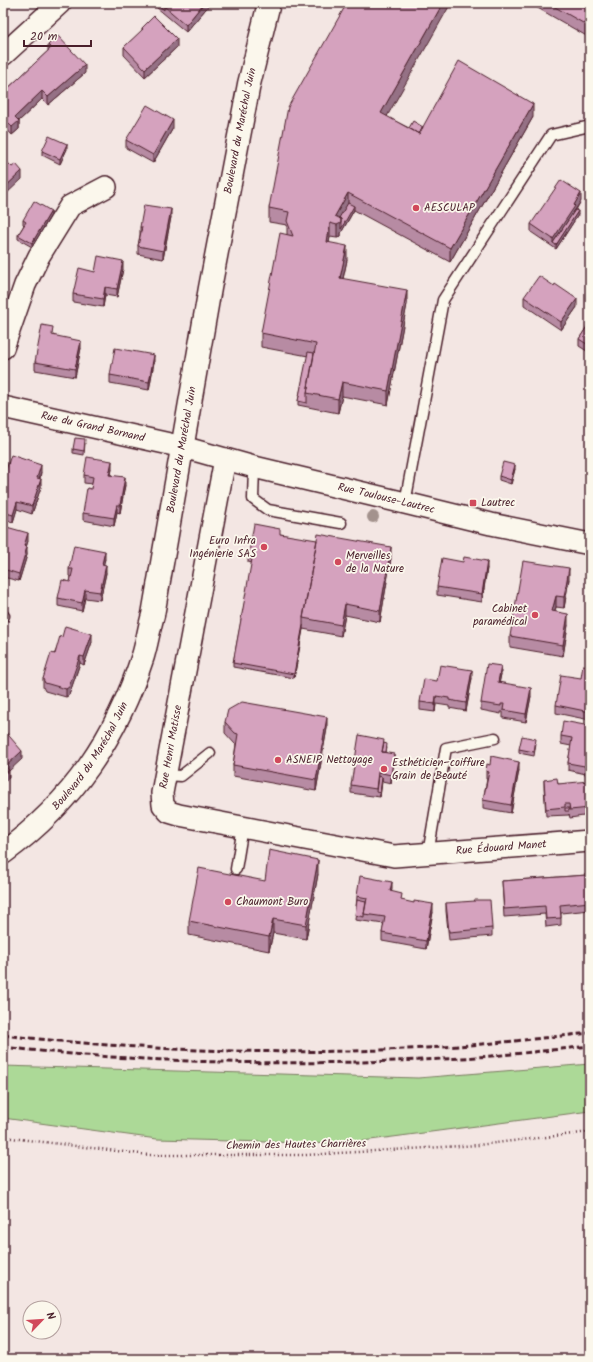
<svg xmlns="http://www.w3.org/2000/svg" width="593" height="1362" font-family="Kalam,sans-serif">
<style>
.green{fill:#acd997;stroke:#7b7c61}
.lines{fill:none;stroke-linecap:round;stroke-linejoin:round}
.lane-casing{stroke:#4a1f2b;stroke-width:13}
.street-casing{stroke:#4a1f2b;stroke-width:24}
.secondary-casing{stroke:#4a1f2b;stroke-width:25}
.path{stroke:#4a1f2b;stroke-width:2.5;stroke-dasharray:1 3;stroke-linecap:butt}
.lane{stroke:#fbf7ec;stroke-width:10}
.street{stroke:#fbf7ec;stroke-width:21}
.secondary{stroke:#fbf7ec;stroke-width:22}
.rail{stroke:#4a1f2b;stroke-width:3;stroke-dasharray:6 3;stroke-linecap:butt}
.tree{fill:#a3928d}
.wall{fill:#b78ba3;stroke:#4a1f2b}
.shaded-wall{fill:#957185;stroke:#4a1f2b}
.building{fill:#d5a2be;stroke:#4a1f2b}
.poi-dot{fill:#d1495b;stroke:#fbf7ec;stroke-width:1.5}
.labels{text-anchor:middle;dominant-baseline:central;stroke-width:3.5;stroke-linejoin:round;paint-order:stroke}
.street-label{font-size:11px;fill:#4a1f2b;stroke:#fbf7ec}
.poi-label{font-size:11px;fill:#4a1f2b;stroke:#fbf7ec;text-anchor:start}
</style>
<rect width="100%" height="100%" fill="#f3e6e3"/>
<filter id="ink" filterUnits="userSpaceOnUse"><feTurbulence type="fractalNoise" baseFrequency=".025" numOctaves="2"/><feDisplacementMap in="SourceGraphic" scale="8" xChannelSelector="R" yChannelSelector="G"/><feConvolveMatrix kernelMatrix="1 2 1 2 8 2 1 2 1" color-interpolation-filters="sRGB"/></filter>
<g filter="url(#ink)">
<!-- green -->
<path class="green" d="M590,1064V1111L340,1144L157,1139L3,1118V1066L418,1078Z"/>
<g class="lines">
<defs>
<path id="lane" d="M254,467L253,499L268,510L341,523
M405,503L443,300L551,135L590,126
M3,615L4,616
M165,775L181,776L210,753
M428,854L446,748L495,738
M236,869L243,827"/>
<g id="street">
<path d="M3,55L60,3"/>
<path d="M3,348L25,285L39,256L70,206L106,187"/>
<path id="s1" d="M3,407L183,447L254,467L405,503L491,524L590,544"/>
<path id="s2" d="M225,459L162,793L163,805L169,812L179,815L394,856L590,841"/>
</g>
<g id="secondary">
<path id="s3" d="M3,853C73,802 116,738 143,656C147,643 149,628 153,615L210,288L249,84L269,3"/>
</g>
</defs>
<!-- lane casing -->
<use href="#lane" class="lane-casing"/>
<!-- street casing -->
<use href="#street" class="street-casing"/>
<!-- secondary casing -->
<use href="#secondary" class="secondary-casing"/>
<!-- path -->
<path class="path" d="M3,1137L149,1155H305L478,1145L590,1132"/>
<!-- lane -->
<use href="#lane" class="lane"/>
<!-- street -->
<use href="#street" class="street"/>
<!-- secondary -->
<use href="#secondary" class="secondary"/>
<!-- rail -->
<path class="rail" d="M3,1035C149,1052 297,1056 443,1047C492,1044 541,1038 590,1033
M3,1047C149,1064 296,1066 443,1059C492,1057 541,1051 590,1046"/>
</g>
<!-- trees -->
<circle class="tree" cx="373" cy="517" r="6"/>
<!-- wall -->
<path class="wall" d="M156,3H211L186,32L156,7Z
M529,3H590V38Z
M142,28L177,47L145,77L124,55V47L142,31Z
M48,45L85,73L48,105L42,99L19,121V129L12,135L3,125V93L48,51Z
M387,117L409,128L423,127L533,117L450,262L354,210L341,233V236L337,238L330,237L329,242L347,260L343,279L407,304L388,405L342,396L338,413L298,405V401L308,356L261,347V333L287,234V225L269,222V208Z
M173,128L153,163L126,148V140Z
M67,149L60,164L42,155V151Z
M581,201L576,210L578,215L556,249L531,232V224Z
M51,215L32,247L18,239V235L24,225L23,224V220Z
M171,217L163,259L138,254V246L140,235V227Z
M123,269L117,297L105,295L103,307L73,302V294L95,272Z
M524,297L577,307L561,330L524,305Z
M590,322V353L579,346V339Z
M53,335L81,348L75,377L35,370V362Z
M154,362L149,390L110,383V375Z
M85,443L84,455L73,453V449Z
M112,469L111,475L125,485L120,513L117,512L114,526L83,520V513L91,489L92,484L84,483V475Z
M515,469L511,484L499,480V476Z
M41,472L40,479L41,487L32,514L17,509L13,522L3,519V491L4,492L5,488L3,487V479Z
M3,526L28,541L26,547L27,555L19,581L3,577Z
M280,534L391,558L380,622L345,615L341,636L303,629L294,678L233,667V663L252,563L248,562V558Z
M105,559L103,564L106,573L100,600L85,598L82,611L58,606V598L70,582L71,577L69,576V569Z
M487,568L482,602L437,595V587Z
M569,579L564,608L556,607L555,611L568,625L563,656L510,647V636Z
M62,637L92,642L84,665L80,663L69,695L66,697L45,691L43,687V679Z
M590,666V720L556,713V705L581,678Z
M501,674L499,683L531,696L526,722L503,718V712H501V714L481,710V703Z
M472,678L466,711L449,708V706L436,704L435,712L420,710V702L437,681Z
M225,722L327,728L316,791L233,776V765L236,744H235L225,733Z
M590,726V775L568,770V763L571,746L561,744V736Z
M384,743L387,748L386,752L394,761L391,783L382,781L380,797L351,793V785Z
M536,743L534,756L519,753V749Z
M519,770L511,813L483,808V800L487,779H486V771Z
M544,780L558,784L590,786V815L570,818L569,814V815L546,816L544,787Z
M590,873V910L561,913V925L546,927L545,914L504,917L502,881L587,875Z
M318,874L306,939L273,933L269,951L189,935V921L265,881Z
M392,889L391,891L402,901L433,912L426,949L382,941V933L384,924L355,920L357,896Z
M446,903L492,928V936L449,940L446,911Z"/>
<!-- shaded-wall -->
<path class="shaded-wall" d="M3,3H9L3,9Z
M204,3H211L186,32V25Z
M443,3H451L381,127V113Z
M177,39V47L145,77V69Z
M85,65V73L48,105V97Z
M42,91V99L19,121V129L12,135V127L15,117Z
M533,104V117L450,262V248Z
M173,120V128L153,163V155Z
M67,144V149L60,164V159Z
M22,171V179L3,197V189Z
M348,193V207L354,206V210L341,233V236L337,238V225L335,216Z
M581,193V201L553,243V239L574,205Z
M171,209V217L163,259V251Z
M51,211V215L32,247V243Z
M578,211V215L556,249V245Z
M330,223V237L327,256V242Z
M5,229V237L3,239V231Z
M347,246V260L340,292V278Z
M123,261V269L117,297V289Z
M105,287V295L103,307V299Z
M407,290V304L388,405V391Z
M577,299V307L561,330V322Z
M81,341V348L75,377V369Z
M154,355V362L149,390V382Z
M342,382V396L338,413V399Z
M112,461V469L109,483V475Z
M41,465V472L37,486V478Z
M515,465V469L511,484V480Z
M125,477V485L120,513V505Z
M41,479V487L32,514V506Z
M17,502V509L13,522V515Z
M117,505V512L114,526V518Z
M28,533V541L24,554V546Z
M27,547V555L19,581V574Z
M391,547V558L380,622V611Z
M105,551V559L102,572V564Z
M487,561V568L482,602V594Z
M106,565V573L100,600V592Z
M569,568V579L564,608V597Z
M85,590V598L82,611V603Z
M556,596V607L552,622V611Z
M345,604V615L341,636V625Z
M568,614V625L563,656V645Z
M303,625V629L294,678V674Z
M92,634V642L84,665V657Z
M80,656V663L69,695L66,697V689Z
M501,666V674L498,690V682Z
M472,670V678L466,711V703Z
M531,688V696L526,722V714Z
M436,696V704L435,712V704Z
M327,717V728L316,791V780Z
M22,751V759L9,771V778L3,783V775L5,767Z
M394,754V761L391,783V775Z
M519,762V770L511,813V805Z
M382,777V781L380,797V793Z
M318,860V874L306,939V925Z
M392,882V889L390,899V891Z
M433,904V912L426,949V941Z
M273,919V933L269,951V937Z"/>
<!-- building -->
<path class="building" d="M156,3H166L164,6V10Z
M166,3H204L186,25L164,6Z
M347,3H443L381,113L419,134L459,61L533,104L450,248L348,193L335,216L341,219V223L337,225L330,223L327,242L347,246L340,278L407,290L388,391L342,382L338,399L307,393L316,344L261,333L280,233L293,236L287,221L289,212L269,208L288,107Z
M548,3H590V27Z
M154,16L177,39L145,69L124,47L143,29L142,28Z
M58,36L85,65L48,97L42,91L15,117L19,121L12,127L3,118V93L51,48L48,45Z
M147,105L173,120L153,155L126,140Z
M413,121L423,127L419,134L409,128Z
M49,136L67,144L60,159L42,151Z
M3,158L12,167L16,164L22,171L3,189Z
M561,180L581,193L574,205L575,206L553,239L531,224Z
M34,201L51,211L32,243L18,235L26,222L23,220Z
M348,203L354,206L341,229V219L339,218Z
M144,205L171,209L163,251L138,246L142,227H140Z
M575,210L578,211L556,245L553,243Z
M98,256L123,261L117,289L105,287L103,299L73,294L79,268L95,272Z
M539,276L554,286L555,284L577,299L561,322L524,297Z
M590,322V346L579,339Z
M42,325L53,327L52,335L81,341L75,369L35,362Z
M115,348L154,355L149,382L110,375Z
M308,352L314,353L307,393V403L298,401Z
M75,438L85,439L84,451L73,449Z
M11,455L41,465L37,478L41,479L32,506L17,502L13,515L3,512V491L4,492L7,481L3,479Z
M87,457L112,461L109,475L125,477L120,505H117L114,518L83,513L87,488L91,489L93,477L84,475Z
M503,462L515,465L511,480L499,476Z
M254,524L280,529V534L317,540L303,618V625L294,674L233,663L252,559L248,558Z
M3,526L28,533L24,546L27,547L19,574L3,569Z
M318,534L391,547L380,611L345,604L341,625L303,618Z
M74,545L105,551L102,564L106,565L100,592L85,590L82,603L58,598L62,580L70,582L73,569H69Z
M464,557L487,561L482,594L437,587L442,558L463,562Z
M523,561L569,568L564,597L556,596L552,611L568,614L563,645L510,636Z
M65,626L92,634L84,657L80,656L69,687L66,689L45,683L43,679L51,653L55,654L60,636L62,637Z
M487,664L501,666L498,682L531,688L526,714L503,710L504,704H501V706L481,703Z
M440,665L472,670L466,703L449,700V698L436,696L435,704L420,702L424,679L437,681Z
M583,665L590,666V712L556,705L561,675L581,678Z
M242,702L327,717L316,780L233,765L238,734L235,733L225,722L228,710Z
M563,721L590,726V767L568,763L572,738L561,736Z
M4,730L22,751L5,767L9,770L3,775V731Z
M359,735L384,740L382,752L394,754L391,775L378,772L376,789L351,785Z
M522,736L536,739L534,752L519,749Z
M384,743L387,744L386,752H382Z
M491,756L519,762L511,805L483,800L489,772L486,771L487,764L490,765Z
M378,776L382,777L380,793L376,792Z
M557,778L558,784L589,781L590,808L570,810L569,804H565V807L546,809L544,780Z
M565,808H569V811H565Z
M269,850L318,860L306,925L273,919L269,937L189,921L199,868L265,881Z
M587,873H590V902L560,905L561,918L546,919L545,906L504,909L502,881L587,875Z
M360,876L392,882L390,891L402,894L401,900L414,903V901L433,904L426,941L382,933L385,917L364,914L367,898L357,896Z
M357,900L366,902L364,914V917L355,915Z
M474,900H490L492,928L449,932L446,903L475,901Z"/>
</g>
<!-- markers -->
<g class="poi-dot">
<circle cx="416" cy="208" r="4"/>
<rect x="469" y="499" width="8" height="8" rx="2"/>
<circle cx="264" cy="547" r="4"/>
<circle cx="338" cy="562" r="4"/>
<circle cx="535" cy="615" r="4"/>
<circle cx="278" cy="760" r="4"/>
<circle cx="384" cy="769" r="4"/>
<circle cx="228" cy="902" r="4"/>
</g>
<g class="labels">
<!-- street labels -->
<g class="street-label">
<text stroke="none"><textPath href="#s3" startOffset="780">Boulevard du Maréchal Juin</textPath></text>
<text stroke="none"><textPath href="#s1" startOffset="92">Rue du Grand Bornand</textPath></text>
<text stroke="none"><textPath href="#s3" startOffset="456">Boulevard du Maréchal Juin</textPath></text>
<text stroke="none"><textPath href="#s1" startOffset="394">Rue Toulouse-Lautrec</textPath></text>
<text transform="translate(171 747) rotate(-80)">Rue Henri Matisse</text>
<text stroke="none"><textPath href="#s3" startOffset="132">Boulevard du Maréchal Juin</textPath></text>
<text stroke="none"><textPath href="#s2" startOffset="698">Rue Édouard Manet</textPath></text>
<text transform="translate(296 1145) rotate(-1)">Chemin des Hautes Charrières</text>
</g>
<!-- poi labels -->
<g class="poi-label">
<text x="424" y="208">AESCULAP</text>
<text x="481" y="503">Lautrec</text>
<text x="256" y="541" text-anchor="end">Euro Infra<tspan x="256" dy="13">Ingénierie SAS</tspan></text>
<text x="346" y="556">Merveilles<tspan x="346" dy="13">de la Nature</tspan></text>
<text x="527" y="609" text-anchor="end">Cabinet<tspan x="527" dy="13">paramédical</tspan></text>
<text x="286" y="760">ASNEIP Nettoyage</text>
<text x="392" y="763">Esthéticien–coiffure<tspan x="392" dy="13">Grain de Beauté</tspan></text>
<text x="236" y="902">Chaumont Buro</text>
</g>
</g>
<!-- margin -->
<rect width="593" height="1362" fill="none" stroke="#fbf7ec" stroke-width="16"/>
<rect x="8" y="8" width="577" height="1346" fill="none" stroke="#4a1f2b" stroke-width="1.5" filter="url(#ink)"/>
<!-- north arrow -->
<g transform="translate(42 1320) rotate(65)"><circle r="19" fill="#fbf7ec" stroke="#b4a19f"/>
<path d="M0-3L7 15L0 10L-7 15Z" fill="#d1495b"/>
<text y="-6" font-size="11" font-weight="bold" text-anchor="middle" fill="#4a1f2b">N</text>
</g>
<!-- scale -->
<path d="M24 40v6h67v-6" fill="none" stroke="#4a1f2b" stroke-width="2"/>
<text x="30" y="40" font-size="12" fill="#4a1f2b" stroke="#fbf7ec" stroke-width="3" paint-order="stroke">20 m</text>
</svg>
